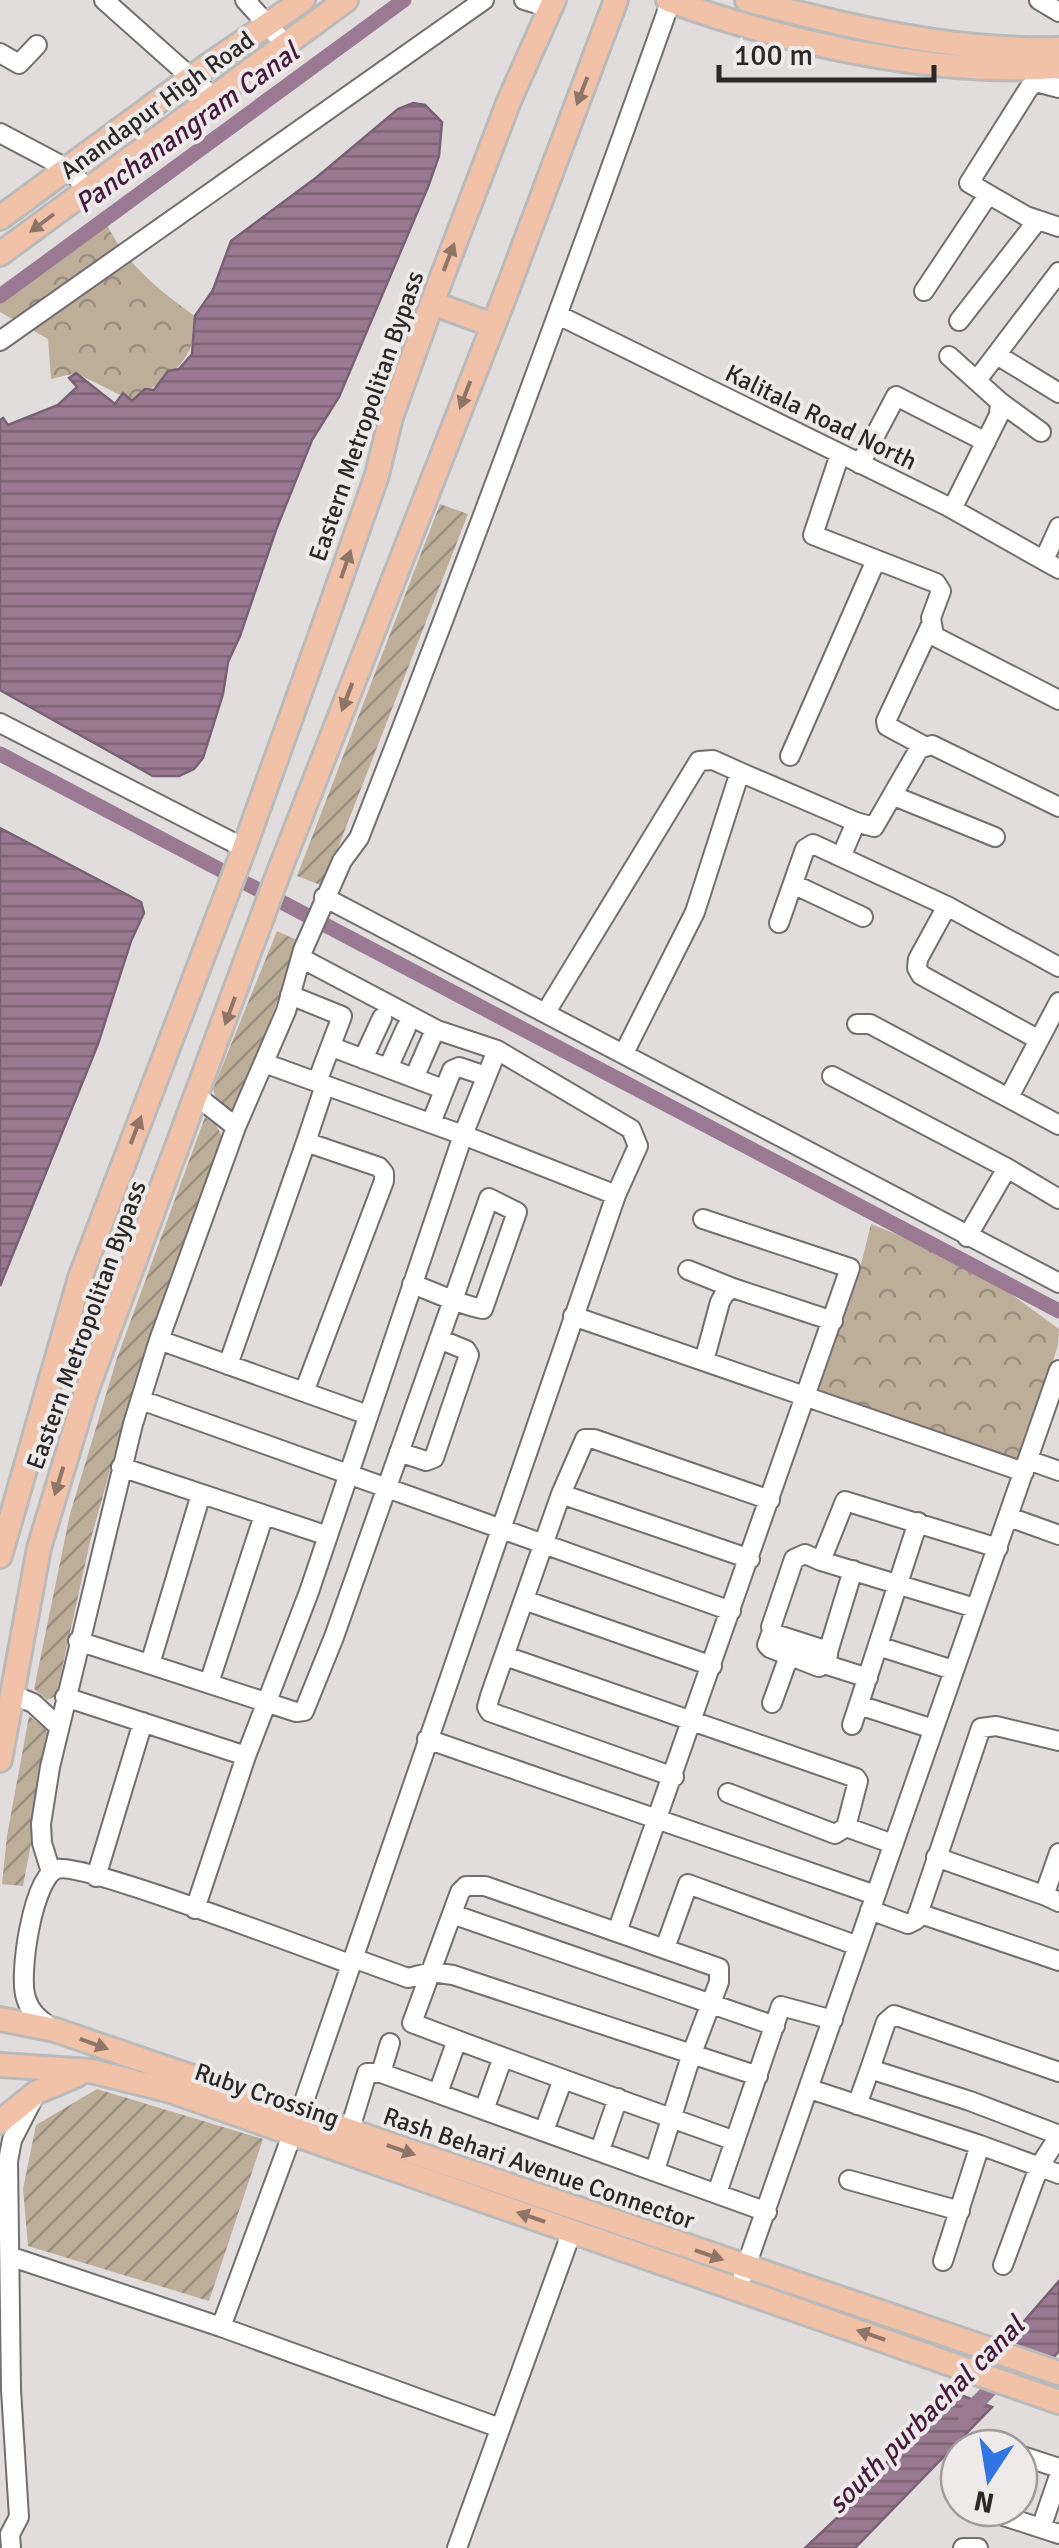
<svg xmlns="http://www.w3.org/2000/svg" width="1059" height="2548" font-family="Signika,sans-serif">
<style>
.park{fill:url(#park-crowns)}
.garden{fill:url(#garden-furrows)}
.water{fill:url(#water-rules);stroke:#786172;stroke-width:2.5}
.lines{fill:none;stroke-linecap:round;stroke-linejoin:round}
.canal{stroke:#9a7a92;stroke-width:15}
.minor-casing{stroke:#736f6f;stroke-width:22}
.major-casing{stroke:#bbbaba;stroke-width:28}
.minor{stroke:#fff;stroke-width:18}
.major{stroke:#f1c2a8;stroke-width:22}
.oneway{fill:#8e7568}
.labels{text-anchor:middle;dominant-baseline:central;stroke-width:8;stroke-linejoin:round;paint-order:stroke}
.street-label{font-size:25px;fill:#2a2828;stroke:#efeaea}
.water-label{font-size:28px;font-style:italic;fill:#44193c;stroke:#efeaea}
</style>
<defs>
<pattern id="park-crowns" width="20" height="18" patternUnits="userSpaceOnUse" patternTransform="scale(2.5)"><rect width="20" height="18" fill="#bdae9a"/><path d="M2 6a3 3 0 1 1 6 0M12 15a3 3 0 1 1 6 0" fill="none" stroke="#9a8e7e"/></pattern>
<pattern id="garden-furrows" width="10" height="10" patternUnits="userSpaceOnUse" patternTransform="scale(2.5)"><rect width="10" height="10" fill="#bdae9a"/><path d="M-1 1l2-2M0 10L10 0M9 11l2-2" fill="none" stroke="#9a8e7e"/></pattern>
<pattern id="water-rules" width="6" height="5" patternUnits="userSpaceOnUse" patternTransform="scale(2.5)"><rect width="6" height="5" fill="#9a7a92"/><path d="M0 2.5h6" fill="none" stroke="#7e6477"/></pattern>
</defs>
<rect width="100%" height="100%" fill="#e2dddd"/>
<!-- park -->
<path class="park" d="M105,221C124,262 159,291 195,316C197,364 167,377 132,401L76,373L51,379L48,339L0,312V296Z
M871,1224L968,1263L1059,1329L1058,1345L1022,1463L817,1390L857,1281Z"/>
<!-- garden -->
<path class="garden" d="M440,504L468,514L323,886L297,876Z
M277,931L299,941L239,1107L227,1111L217,1103L213,1089Z
M205,1117L216,1125L226,1144L130,1399L90,1542L56,1696L47,1700L34,1689L70,1514L117,1358Z
M29,1716L52,1733L23,1886L2,1884L7,1836Z
M97,2089L263,2139L209,2301L28,2246L23,2189L36,2125Z"/>
<!-- water -->
<path class="water" d="M413,103L425,105L442,122L439,156L428,187L339,397L312,440L276,530L240,636L228,662L223,694L203,758L194,769L179,776H153L0,690V420L3,418L8,425L58,405L77,387L69,378L76,373L115,404L123,393L132,401L145,389L154,390L168,371L179,369L192,354L195,316L213,290L231,241L317,177L398,109Z
M0,828L141,902L144,913L131,941L98,1044L0,1286Z
M1059,2281V2351L1052,2359L1005,2343Z
M945,2389L992,2407L855,2548H805L859,2497Z"/>
<g class="lines">
<!-- canal -->
<path class="canal" d="M0,296L404,0
M0,754L1059,1311
M965,2415L1022,2357"/>
<defs>
<path id="minor" d="M104,0L214,98
M245,0L286,45
M524,0L550,8
M1039,0L1059,12
M0,53L19,64L37,45
M1059,88L1036,82L1029,88L969,183L1026,216L1059,227
M0,133L68,169L88,189
M924,291L988,195
M558,315L947,506L1059,569
M959,321L1037,221
M0,341L484,0
M997,355L1059,393
M949,356L1000,402L999,415L952,509
M977,380L1059,272
M1000,402L1041,432
M840,454L813,535L936,583L941,591L931,618L934,636L1059,700
M860,464L896,396L986,442
M1044,560L1059,527
M0,723L244,848
M924,746L887,726L886,721L930,627
M790,756L876,560
M894,796L995,837
M841,857L856,822
M793,884L863,917
M324,897L1059,1283
M779,923L805,849L813,844L947,906
M290,995L342,1016L317,1082
M546,1012L699,761L713,760L742,773
M857,1024H870L1059,1125
M1039,1040L921,975L917,968L918,959L947,906L1059,967
M332,1047L443,1089
M497,1050L463,1135L616,1195
M624,1053L695,912L738,778L742,773L856,822L874,827L919,749L932,745L1059,807
M363,1059L382,1018
M388,1068L406,1028
M832,1076L1007,1168L1059,1199
M414,1078L431,1039
M198,1097L236,1127
M1009,1097L1059,1002
M431,1123L452,1070L459,1067L477,1073
M306,1142L325,1085
M967,1237L1007,1168
M688,1270L733,1288
M573,1316L1024,1472
M159,1340L368,1415
M704,1361L720,1302L725,1293L733,1288L833,1321
M228,1365L306,1142L379,1167L384,1173V1181L304,1392
M141,1400L731,1611
M399,1452L426,1461L434,1458L469,1355L466,1350L439,1339
M1028,1460L1059,1471
M121,1467L328,1536
M561,1494L750,1559
M1009,1517L1059,1535
M821,1561L975,1608
M524,1600L712,1666
M772,1631L767,1645L770,1648L819,1667L824,1664L828,1655L825,1650L775,1634L771,1627L794,1559L805,1554L821,1561L845,1501L998,1548
M78,1641L296,1712L304,1711L334,1637L489,1198L517,1212L483,1309C459,1305 435,1292 412,1284
M878,1646L953,1670
M828,1652L853,1570
M505,1656L856,1778L858,1781L846,1827L893,1844
M150,1664L201,1494
M824,1664L868,1678
M209,1683L264,1515
M13,1695L33,1703L59,1727
M65,1697L246,1756
M772,1703L789,1656
M859,1705L933,1729
M852,1725L918,1522
M427,1739L875,1895
M674,1777L490,1712L487,1707L490,1696L561,1494L585,1439H594L770,1500
M728,1793L835,1834L846,1827
M1059,1853L1046,1890V1896L1059,1902
M936,1857L1046,1896
M51,1872L42,1843L41,1824L50,1767L133,1424L159,1340L236,1127L286,1011L303,950L342,861L359,838C468,561 571,281 671,0
M96,1877L143,1722
M195,1909L246,1756L309,1592L463,1135L264,1063
M870,1910L908,1924L916,1920L981,1728L996,1726L1059,1741
M918,1913L1059,1961
M452,1914L775,2026
M617,1932L850,1268L703,1219
M665,1948L688,1884L858,1946
M353,1958L408,1978L432,1972L453,1975L758,2076
M50,2027C39,2019 30,2012 26,1998C18,1976 33,1876 57,1869C80,1862 312,1950 350,1964
M870,2069L886,2022L894,2015L1059,2072
M381,2073L390,2043
M810,2089L980,2145L1059,2174
M438,2093L457,2040
M857,2105L870,2069L970,2101L1059,2135
M484,2110L503,2057
M544,2131L563,2079
M349,2132L367,2073H381L767,2212
M600,2150L618,2098
M655,2170L692,2053L719,1982V1968L485,1886H466L460,1892L412,2023C519,2064 627,2102 735,2141
M849,2180L960,2211
M717,2193L781,2006L833,2020
M12,2257L221,2327L500,2428
M943,2261L980,2145
M1003,2265L1039,2167L1059,2136
M743,2275L1059,1370
M221,2327L299,2116L616,1195L638,1146L631,1129L497,1050L437,1030L301,958
M1019,2455L1059,2468
M979,2508L1059,2534
M1041,2528L1059,2476
M11,2548L10,2534L19,2517L11,2390L8,2161L12,2140L32,2101
M457,2548L572,2231
M963,2548H978"/>
<path id="major" d="M668,0C786,43 932,76 1059,67
M747,0C848,27 954,52 1059,49
M0,218L193,76L303,0
M0,254L346,0
M432,303L492,325
M0,1556L80,1278L242,854L322,631L377,475L391,417L432,303L509,101L554,0
M0,1760L39,1548L87,1389L280,869L506,293L616,0
M0,2019L55,2030L1059,2373
M0,2065L91,2071L171,2091L1059,2402
M0,2122L37,2092L77,2075"/>
</defs>
<!-- minor casing -->
<use href="#minor" class="minor-casing"/>
<!-- major casing -->
<use href="#major" class="major-casing"/>
<!-- minor -->
<use href="#minor" class="minor"/>
<!-- major -->
<use href="#major" class="major"/>
</g>
<!-- one-way arrows -->
<defs><path id="oneway-solid" d="M-6-.8H1V-3.2L6.5 0L1 3.2V.8H-6Z" transform="scale(2.5)"/></defs>
<g class="oneway">
<use href="#oneway-solid" transform="translate(582 91) rotate(111)"/>
<use href="#oneway-solid" transform="translate(42 223) rotate(143)"/>
<use href="#oneway-solid" transform="translate(449 257) rotate(-69)"/>
<use href="#oneway-solid" transform="translate(465 395) rotate(111)"/>
<use href="#oneway-solid" transform="translate(346 564) rotate(-71)"/>
<use href="#oneway-solid" transform="translate(347 697) rotate(111)"/>
<use href="#oneway-solid" transform="translate(230 1011) rotate(110)"/>
<use href="#oneway-solid" transform="translate(136 1130) rotate(-69)"/>
<use href="#oneway-solid" transform="translate(59 1481) rotate(107)"/>
<use href="#oneway-solid" transform="translate(94 2044) rotate(20)"/>
<use href="#oneway-solid" transform="translate(401 2150) rotate(19)"/>
<use href="#oneway-solid" transform="translate(531 2217) rotate(-161)"/>
<use href="#oneway-solid" transform="translate(709 2255) rotate(19)"/>
<use href="#oneway-solid" transform="translate(871 2335) rotate(-161)"/>
</g>
<g class="labels">
<!-- street labels -->
<g class="street-label">
<text transform="translate(157 105) rotate(-36)">Anandapur High Road</text>
<text transform="translate(366 416) rotate(-71)">Eastern Metropolitan Bypass</text>
<text transform="translate(821 417) rotate(26)">Kalitala Road North</text>
<text transform="translate(86 1325) rotate(-70)">Eastern Metropolitan Bypass</text>
<text transform="translate(267 2095) rotate(19)">Ruby Crossing</text>
<text transform="translate(539 2168) rotate(19)">Rash Behari Avenue Connector</text>
</g>
<!-- water labels -->
<g class="water-label">
<text transform="translate(187 128) rotate(-36)">Panchanangram Canal</text>
<text transform="translate(926 2415) rotate(-45)">south purbachal canal</text>
</g>
</g>
<!-- north arrow -->
<g transform="translate(989 2478) rotate(192)"><circle r="48" fill="#efeaea" stroke="#a09c9c" stroke-width="2.5"/>
<path d="M0-8L18 38L0 25L-18 38Z" fill="#3175e3"/>
<text y="-15" font-size="28" font-weight="bold" text-anchor="middle" fill="#2a2828">N</text>
</g>
<!-- scale -->
<path d="M719 65v15h215v-15" fill="none" stroke="#2a2828" stroke-width="5"/>
<text x="734" y="65" font-size="30" fill="#2a2828" stroke="#efeaea" stroke-width="8" paint-order="stroke">100 m</text>
</svg>
